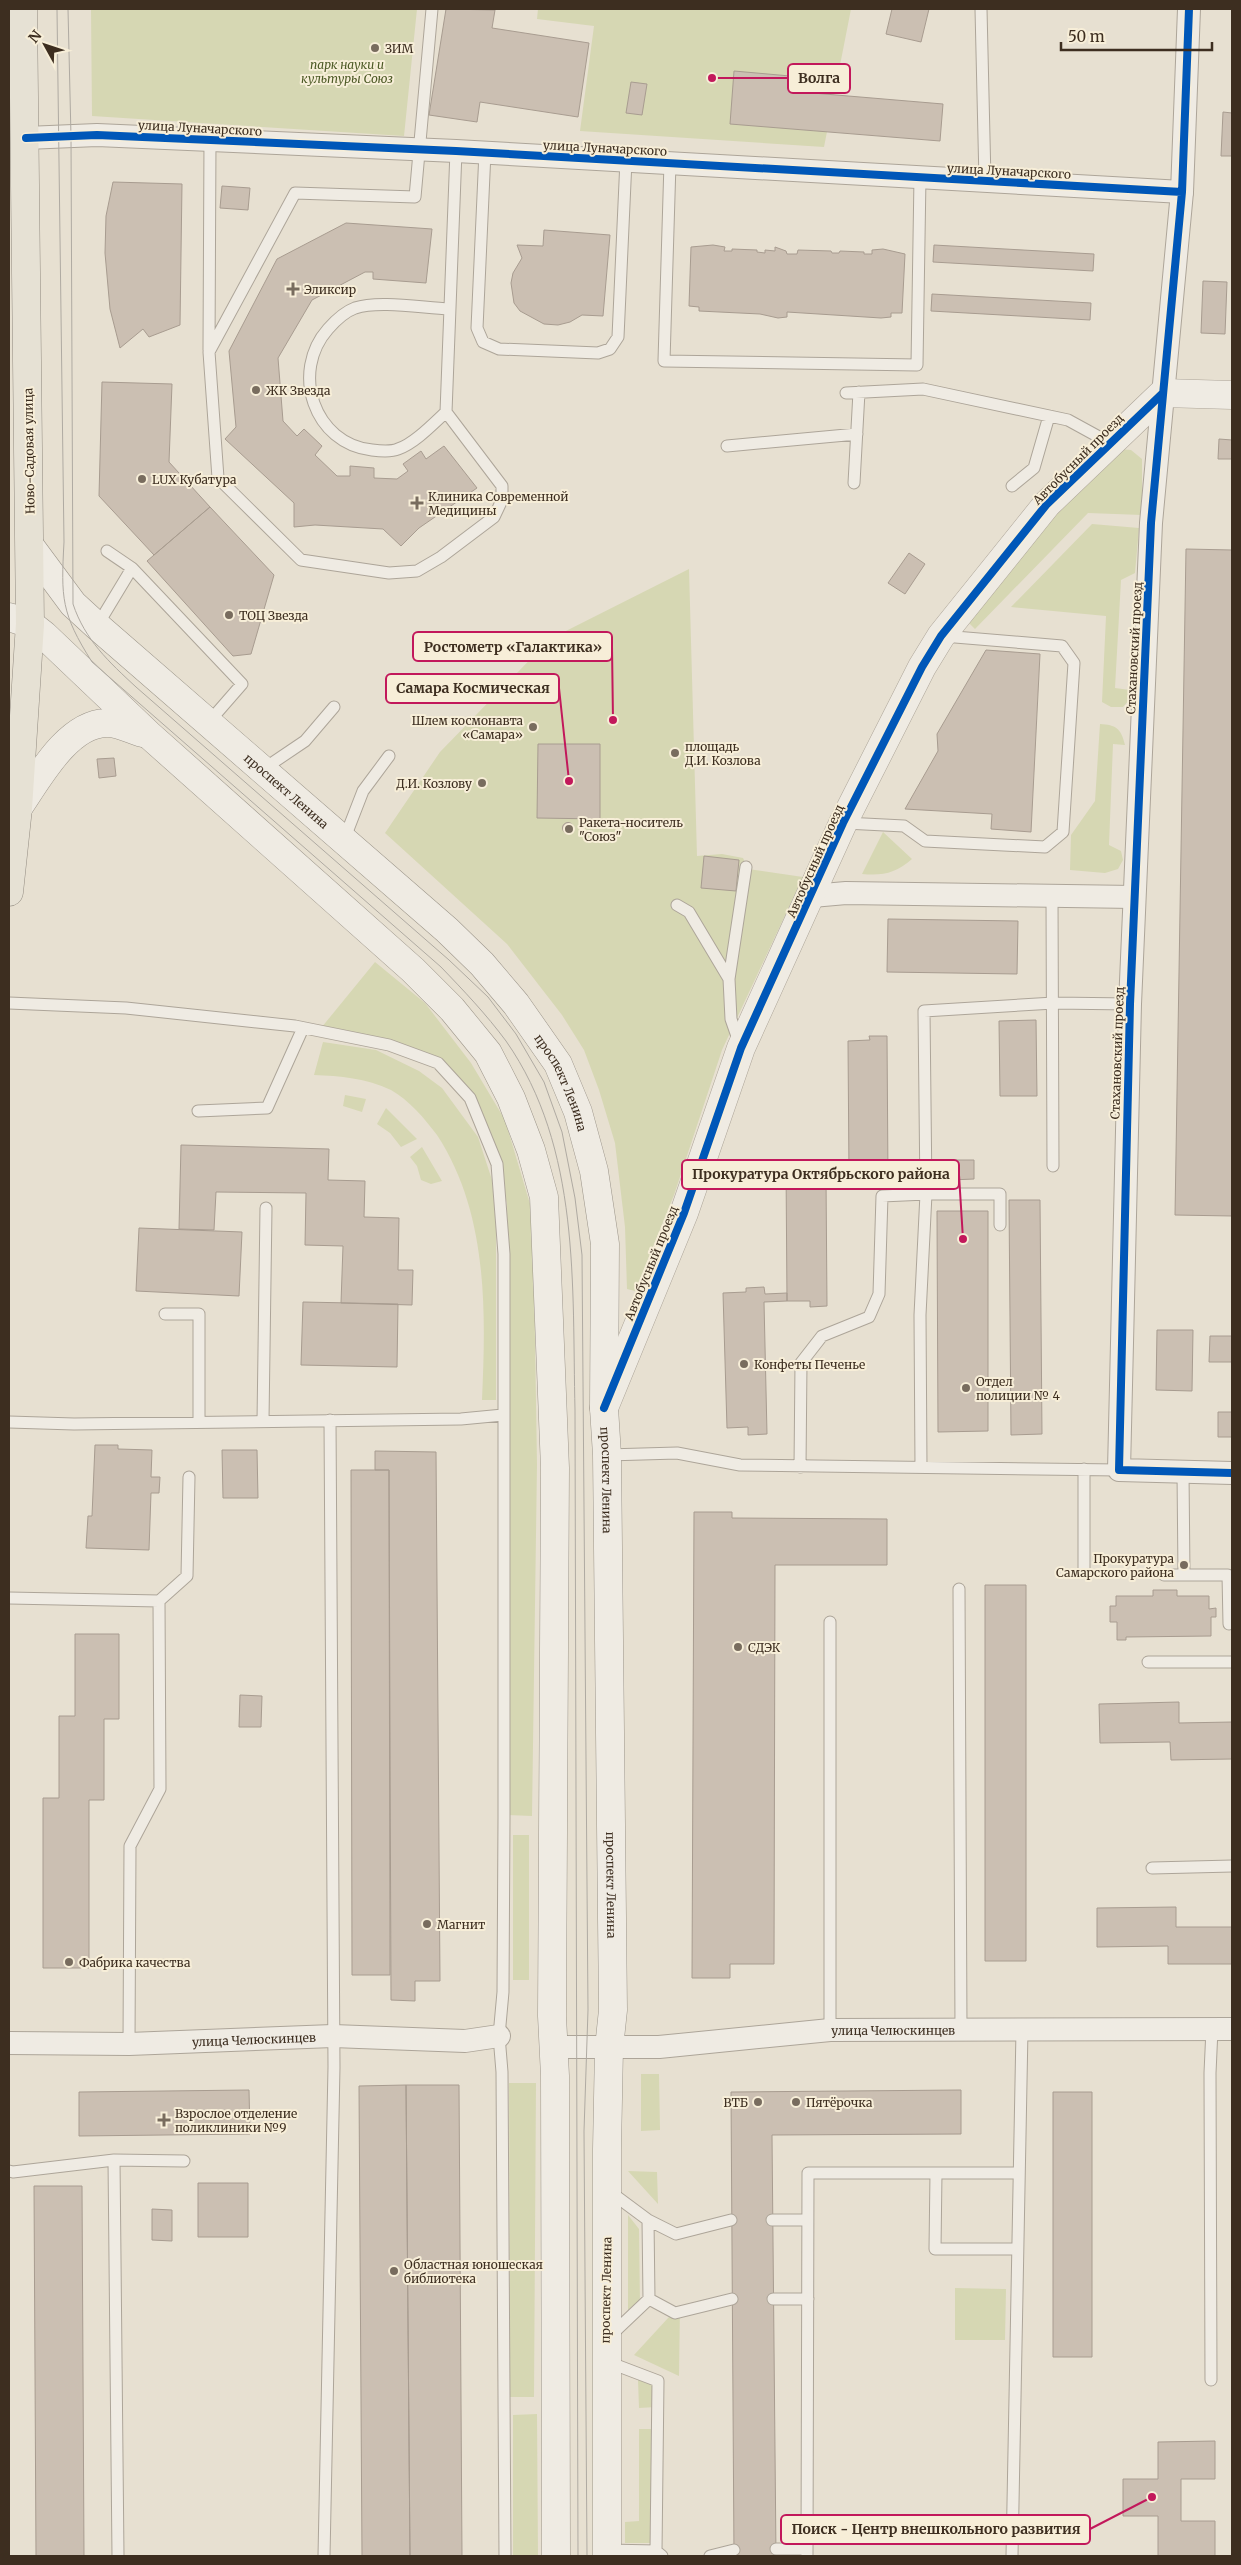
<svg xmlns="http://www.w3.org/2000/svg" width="1241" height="2565" font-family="Merriweather,serif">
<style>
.green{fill:#d6d7b3}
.building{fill:#cbbfb2;stroke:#a89c90}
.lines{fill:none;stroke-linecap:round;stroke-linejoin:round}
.service-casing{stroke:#ada599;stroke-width:13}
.minor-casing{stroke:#ada599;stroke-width:24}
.tertiary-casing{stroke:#ada599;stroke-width:29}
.secondary-casing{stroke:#9c958a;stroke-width:29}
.primary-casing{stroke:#928b80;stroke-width:29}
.service{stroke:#efebe3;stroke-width:11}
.minor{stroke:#efebe3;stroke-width:22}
.tertiary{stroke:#efebe3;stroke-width:28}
.secondary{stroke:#efebe3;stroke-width:28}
.primary{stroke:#e6e1d4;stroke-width:28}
.tram{stroke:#afaaa2;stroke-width:1}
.cycleway-casing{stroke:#f7eed8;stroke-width:11}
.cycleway{stroke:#0057b8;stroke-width:8}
.poi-dot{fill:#786c5e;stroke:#f7eed8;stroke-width:2}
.labels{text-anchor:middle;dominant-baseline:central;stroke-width:4;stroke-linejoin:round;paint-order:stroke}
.poi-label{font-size:12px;fill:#3d2e20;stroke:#f7eed8;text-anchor:start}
.park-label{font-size:12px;font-style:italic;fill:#4d5a26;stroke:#f7eed8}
.street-label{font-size:12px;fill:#3d2e20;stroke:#f7eed8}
.leader{fill:none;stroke:#c2185b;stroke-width:2}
.callout-dot{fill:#c2185b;stroke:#f7eed8;stroke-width:2}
.callout{fill:#f7eed8;stroke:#c2185b;stroke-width:2}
.callout-label{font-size:14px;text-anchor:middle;font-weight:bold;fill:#3d2e20}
</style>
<rect width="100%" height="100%" fill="#e7e0d1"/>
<!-- green -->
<path class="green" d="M91,9H417L404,136L92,116Z
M538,9H851L824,147L580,131L594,26L537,19Z
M1118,449L1131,450L1142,459V515L1088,513L975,629L966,620L1105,455Z
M1092,524L1139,528L1135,573L1121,580L1115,688L1130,690L1129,700L1123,707H1111L1102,702L1106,616L1011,607Z
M689,569L697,856L722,854L743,858L748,869L803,877L722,1050L674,1195L635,1291L627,1289L625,1227L615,1143L599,1090L584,1050L562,1015L507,944L385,833L440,752L550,639Z
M1100,724C1116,725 1121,728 1125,745L1113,744L1109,845L1121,851L1123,860L1118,869L1105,873L1070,870L1071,835L1095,801Z
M883,832L912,859C896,873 883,876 862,874Z
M375,962L425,1003L471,1063L505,1120L533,1214L537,1464L532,1816L508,1815L510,1464L507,1203L490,1144L475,1110L428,1060L317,1033Z
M323,1042L376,1050L419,1071L442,1088L478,1137L492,1180L496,1227V1400H482C486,1310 488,1213 437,1135C425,1119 409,1100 391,1090C366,1078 340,1076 314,1075Z
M345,1095L366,1099L362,1112L343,1106Z
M386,1108L417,1139L401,1147L390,1133L377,1124Z
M422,1147L442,1181L431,1184L421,1180L417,1166L410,1157Z
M513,1835H529V1980H513Z
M641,2074H659L660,2130L641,2131Z
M509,2083H536L534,2397H510Z
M628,2171L657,2172L658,2204Z
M628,2215L639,2229L640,2306L628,2315Z
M955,2288L1006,2289L1005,2340H955Z
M680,2305L679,2376L634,2355Z
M643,2378L655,2380L656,2407L639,2408L638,2380Z
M537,2414L538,2556H513V2415Z
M639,2429H654V2543H625V2522L639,2521Z"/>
<!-- building -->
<path class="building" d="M446,9L495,10L492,28L589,43L578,117L480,102L477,122L429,115Z
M892,9H929L921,42L886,34Z
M734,71L790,76L789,91L943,104L940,141L730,124Z
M631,82L647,84L642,115L626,113Z
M1223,112L1232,113V156H1221Z
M113,182L182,184L180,325L149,337L143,329L120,348L110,309L105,253L106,216Z
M222,186L250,188L248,210L220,208Z
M346,223L432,229L426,283L373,279V272H365L312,300L278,358L283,421L297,436L304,429L322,446L315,455L337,476H350V466L374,468V478L397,479L408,471L403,464L421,451L426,459L444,446L477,488L419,528L401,546L383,529L315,525L294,527V503L225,439L236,427L229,351L277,259Z
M544,230L610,235L603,316L582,315L570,322L558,325L544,324L520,311L514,303L511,283L513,273L522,258L517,245L543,246Z
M713,245L725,247L724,251H732V249L757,250V252L765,253V250L775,251V247L786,251L787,254H797L798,250L831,251L832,253H839L840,251L864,252V254H872V250L883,249L905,254L902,313H891V317L881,318L787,312V317L778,318L760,314L699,311V307L689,306L691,247Z
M934,245L1094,254L1093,271L933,262Z
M1203,281L1227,282L1225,334L1201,333Z
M932,294L1091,303L1090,320L931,311Z
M102,382L172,384L169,462L210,507L154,555L99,496Z
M1219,439L1232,440V459H1218Z
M210,507L274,575L251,654L233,656L147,561Z
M1186,549L1232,550V1216L1175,1215Z
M909,553L925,564L905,594L888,583Z
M986,650L1040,654L1031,832L991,829L992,814L905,809L938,751L937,734Z
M538,744H600V819L537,818Z
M114,758L116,776L99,778L97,759Z
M562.5 828a5.5 5.5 0 1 1 11 0a5.5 5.5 0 1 1-11 0Z
M704,856L739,860L736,891L701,888Z
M888,919L1018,921L1017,974L887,972Z
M1036,1020L1037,1096H1000L999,1021Z
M869,1036H887L888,1180H870V1176H849L848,1041L870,1040Z
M181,1145L329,1149L328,1180L365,1181L364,1217L399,1218L398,1270H413L412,1305L341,1303L343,1246L305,1245L306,1193L216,1192L214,1230L179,1229Z
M951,1160H974V1179L951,1180Z
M807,1161H826V1166H849V1176L826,1177L827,1306L810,1307V1301H787L786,1165H807Z
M1009,1200H1040L1042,1434L1011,1435Z
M937,1211H988V1431L938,1432Z
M139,1228L242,1232L239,1296L136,1291Z
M764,1287L765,1294L787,1293V1301L764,1302L767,1434L748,1435V1427L727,1428L723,1293L746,1292V1288Z
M303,1302L398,1304L397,1367L301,1365Z
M1157,1330H1193L1192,1391L1156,1390Z
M1210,1336H1232V1362H1209Z
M1218,1412H1232V1437H1218Z
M95,1445H118V1449L152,1450L151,1477H160L159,1493H151L149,1550L86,1548L88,1516H92Z
M222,1450H257L258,1498H223Z
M375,1451L436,1452L440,1981H415V2001L391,2000L389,1470H375Z
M351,1470H389L390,1975H352Z
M694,1512H732V1518L887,1519V1565H775L774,1964H730V1978H692Z
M985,1585H1026V1961H985Z
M1153,1590H1177V1596H1209V1609L1216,1608V1617H1211V1636L1126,1637V1640H1117V1622H1110V1606H1116V1596H1153Z
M75,1634H119V1719H104V1800H89V1968H43V1798H59V1716H75Z
M240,1695L262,1696L261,1727H239Z
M1179,1702V1723L1232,1722V1759L1171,1760L1170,1742L1100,1743L1099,1704Z
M1176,1907V1927H1232V1964H1168V1946L1097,1947V1908Z
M406,2085L410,2556H362L359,2086Z
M406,2085H459L462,2556H410Z
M249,2090L250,2134L79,2136V2092Z
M961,2090V2134L772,2135L776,2556H734L731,2092Z
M1053,2092H1092V2357H1053Z
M198,2183H248V2237H198Z
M34,2186H82L84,2556H36Z
M152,2209L172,2210V2241L152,2240Z
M1215,2441V2479H1181V2521H1215V2556H1158V2516H1123V2479H1158V2442Z"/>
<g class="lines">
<defs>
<path id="service" d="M432,9L415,197L295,193L209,352L218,478L301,560L389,573L417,571L441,557L494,517L502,500V486L446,412L456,151
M981,9L985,181
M485,152L477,328L483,342L499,349L598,353L610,349L618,337L626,160
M670,163L664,361L917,365L920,177
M209,350L210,140
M846,393L923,389L1068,420L1110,443
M446,412C434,423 414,444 398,449C391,452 380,451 372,450C314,444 290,372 328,329C335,321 344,312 355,308C379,300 423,308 449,309
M727,446L857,434
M854,483L859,392
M1012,486L1034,468L1049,416
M132,568L242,684L208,723
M97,626L132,568L107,551
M262,770L305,741L334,707
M845,823L904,826L925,841L1045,847L1063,832L1074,663L1062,646L943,636
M344,840L363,791L389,756
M1052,897L1053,1166
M677,905L689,912L729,979L731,1019L739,1042
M729,979L746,867
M9,1003L126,1008L295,1026L389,1045L438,1063L470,1098L497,1164L504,1254V1818L503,1992L499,2036L502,2072L505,2556
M198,1111L267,1108L303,1028
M165,1314H199V1422
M263,1421L266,1208
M9,1422L74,1424L461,1419L503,1415
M607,1455L677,1453L740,1465L1119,1470
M800,1467L801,1363L822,1336L869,1317L879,1294L882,1196L926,1194L924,1011L1054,1003L1130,1004
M921,1467L920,1315L926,1194H1000V1225
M1183,1472L1184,1575
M1084,1572V1469
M1164,1575H1228L1229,1624
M959,1589L961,2030
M9,1598L159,1601L187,1576L189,1477
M830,1622V2030
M1148,1662H1232
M1152,1868L1232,1866
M129,2044L130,1846L160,1789L159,1601
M114,2160L118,2556
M9,2171L13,2172L114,2160L184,2161
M936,2173L935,2249H1017
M609,2191L648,2220L649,2299L610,2336
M648,2220L676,2234L731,2220
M772,2220H807
M649,2299L675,2313L732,2299
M773,2299H808
M608,2362L658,2381L656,2551
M1211,2380L1210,2073L1212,2029
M776,2549H807
M607,2550L656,2551L662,2556
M324,2556L334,2067L330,1420
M710,2556L734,2550
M807,2556L808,2173H1019
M1012,2556L1022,2030"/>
<g id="minor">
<path d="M1189,9L1182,192L1151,523L1130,1004L1119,1470L1232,1473"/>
<path d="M26,138L97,135L456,151L1182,192"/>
<path d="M812,896L846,893L1134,897"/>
<path id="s1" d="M9,2043L129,2044L333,2036L465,2041L499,2036"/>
<path id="s2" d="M554,2047H659L830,2030L1232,2029"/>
</g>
<path id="tertiary" d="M604,1408L684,1213L741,1048L843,823L922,667L941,636L1047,504L1163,393L1232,395"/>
<g id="secondary">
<path id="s3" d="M30,546L73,604L97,626L447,930L482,964L516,1004L558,1064L578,1112L594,1171L605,1244L604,1408L607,1455L613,2010L609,2048L607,2149V2556"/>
<path d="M9,617L30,624L44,635L148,734L413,970L452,1009L488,1053L511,1098L531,1150L544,1197L555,1468L552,2016L555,2076L556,2556"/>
<path d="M18,808C38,779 67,724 106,723C117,722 132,730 143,733"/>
</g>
<path id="primary" d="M9,892L18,808L30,624L23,9"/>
</defs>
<!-- service casing -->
<use href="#service" class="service-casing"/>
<!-- minor casing -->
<use href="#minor" class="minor-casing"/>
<!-- tertiary casing -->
<use href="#tertiary" class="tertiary-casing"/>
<!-- secondary casing -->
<use href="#secondary" class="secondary-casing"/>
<!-- primary casing -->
<use href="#primary" class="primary-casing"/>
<!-- service -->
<use href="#service" class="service"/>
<!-- minor -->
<use href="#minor" class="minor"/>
<!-- tertiary -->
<use href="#tertiary" class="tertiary"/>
<!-- secondary -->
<use href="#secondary" class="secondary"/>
<!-- primary -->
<use href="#primary" class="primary"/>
<!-- tram -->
<path class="tram" d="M57,9L64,542C61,598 61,613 92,662L441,967C464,991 486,1014 506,1041C581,1148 572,1286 575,1410L578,2556
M68,9L71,137L73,604C85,640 109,662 136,687L449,960L488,997L516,1034L544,1082L562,1132L575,1198L582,1255L588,2010L584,2131L587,2556"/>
<defs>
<path id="cycleway" d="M1189,9L1182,192L1151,523L1130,1004L1119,1470L1232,1473
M26,138L97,135L456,151L1182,192
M604,1408L684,1213L741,1048L843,823L922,667L941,636L1047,504L1163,393"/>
</defs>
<!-- cycleway casing -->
<use href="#cycleway" class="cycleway-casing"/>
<!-- cycleway -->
<use href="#cycleway" class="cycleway"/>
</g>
<!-- markers -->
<g class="poi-dot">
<circle cx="375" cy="48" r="5"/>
<path d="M290.5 281.5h5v5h5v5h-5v5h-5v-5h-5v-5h5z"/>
<circle cx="256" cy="390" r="5"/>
<circle cx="142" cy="479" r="5"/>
<path d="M414.5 495.5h5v5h5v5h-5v5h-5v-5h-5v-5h5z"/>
<circle cx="229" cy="615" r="5"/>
<circle cx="533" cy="727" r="5"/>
<circle cx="675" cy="753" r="5"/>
<circle cx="482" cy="783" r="5"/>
<circle cx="569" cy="829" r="5"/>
<circle cx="744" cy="1364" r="5"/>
<circle cx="966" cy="1388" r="5"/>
<circle cx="1184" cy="1565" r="5"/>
<circle cx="738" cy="1647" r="5"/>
<circle cx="427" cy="1924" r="5"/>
<circle cx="69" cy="1962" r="5"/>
<circle cx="758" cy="2102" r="5"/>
<circle cx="796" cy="2102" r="5"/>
<path d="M161.5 2112.5h5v5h5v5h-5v5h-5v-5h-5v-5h5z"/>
<circle cx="394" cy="2271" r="5"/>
</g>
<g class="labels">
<!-- poi labels -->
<g class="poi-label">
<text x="385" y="48">ЗИМ</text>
<text x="304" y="289">Эликсир</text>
<text x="266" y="390">ЖК Звезда</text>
<text x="152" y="479">LUX Кубатура</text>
<text x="428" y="496">Клиника Современной<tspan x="428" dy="14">Медицины</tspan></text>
<text x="239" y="615">ТОЦ Звезда</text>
<text x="523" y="720" text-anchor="end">Шлем космонавта<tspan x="523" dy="14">«Самара»</tspan></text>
<text x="685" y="746">площадь<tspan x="685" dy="14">Д.И. Козлова</tspan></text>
<text x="472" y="783" text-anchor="end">Д.И. Козлову</text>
<text x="579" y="822">Ракета-носитель<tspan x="579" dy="14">"Союз"</tspan></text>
<text x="754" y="1364">Конфеты Печенье</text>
<text x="976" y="1381">Отдел<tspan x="976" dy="14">полиции № 4</tspan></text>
<text x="1174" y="1558" text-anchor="end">Прокуратура<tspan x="1174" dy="14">Самарского района</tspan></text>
<text x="748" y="1647">СДЭК</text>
<text x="437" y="1924">Магнит</text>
<text x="79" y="1962">Фабрика качества</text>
<text x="748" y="2102" text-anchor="end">ВТБ</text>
<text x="806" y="2102">Пятёрочка</text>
<text x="175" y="2113">Взрослое отделение<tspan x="175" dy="14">поликлиники №9</tspan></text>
<text x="404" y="2264">Областная юношеская<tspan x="404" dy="14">библиотека</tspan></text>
</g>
<!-- park labels -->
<g class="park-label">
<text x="347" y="64">парк науки и<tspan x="347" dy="14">культуры Союз</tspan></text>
</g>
<!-- street labels -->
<g class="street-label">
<text transform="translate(200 128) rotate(3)">улица Луначарского</text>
<text transform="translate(605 148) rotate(3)">улица Луначарского</text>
<text transform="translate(1009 171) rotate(3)">улица Луначарского</text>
<text transform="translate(29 451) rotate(-91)">Ново-Садовая улица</text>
<text transform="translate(1078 459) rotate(-45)">Автобусный проезд</text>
<text transform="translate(1134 648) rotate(-87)">Стахановский проезд</text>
<text stroke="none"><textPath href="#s3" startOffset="356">проспект Ленина</textPath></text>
<text transform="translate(815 861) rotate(-66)">Автобусный проезд</text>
<text transform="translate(1117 1053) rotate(-88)">Стахановский проезд</text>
<text stroke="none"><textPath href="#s3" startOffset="761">проспект Ленина</textPath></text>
<text transform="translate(651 1263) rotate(-68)">Автобусный проезд</text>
<text stroke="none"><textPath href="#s3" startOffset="1166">проспект Ленина</textPath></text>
<text stroke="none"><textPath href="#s3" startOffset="1571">проспект Ленина</textPath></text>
<text stroke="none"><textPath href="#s2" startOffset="340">улица Челюскинцев</textPath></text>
<text stroke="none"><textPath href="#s1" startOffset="245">улица Челюскинцев</textPath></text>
<text transform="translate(606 2290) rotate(-89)">проспект Ленина</text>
</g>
</g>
<!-- callouts -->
<path class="leader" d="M712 78L788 78M613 720L612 647M569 781L559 688M963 1239L959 1175M1152 2497L1090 2529"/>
<g class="callout-dot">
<circle cx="712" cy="78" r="5"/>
<circle cx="613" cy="720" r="5"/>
<circle cx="569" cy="781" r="5"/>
<circle cx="963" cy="1239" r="5"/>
<circle cx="1152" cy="2497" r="5"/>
</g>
<g class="callout">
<rect x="788" y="64" width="62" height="29" rx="5"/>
<rect x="413" y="632" width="199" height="29" rx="5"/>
<rect x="386" y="674" width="173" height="29" rx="5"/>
<rect x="682" y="1160" width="277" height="29" rx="5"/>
<rect x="781" y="2515" width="309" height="29" rx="5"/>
</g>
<g class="callout-label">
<text x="819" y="83">Волга</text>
<text x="513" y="652">Ростометр «Галактика»</text>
<text x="473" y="693">Самара Космическая</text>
<text x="821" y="1179">Прокуратура Октябрьского района</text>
<text x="936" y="2534">Поиск - Центр внешкольного развития</text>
</g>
<!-- border -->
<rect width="1241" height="2565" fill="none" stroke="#3d2e20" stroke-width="20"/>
<!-- north arrow -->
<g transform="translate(45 45) rotate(310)" stroke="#f7eed8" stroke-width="4" paint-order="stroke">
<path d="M0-4L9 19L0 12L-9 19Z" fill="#3d2e20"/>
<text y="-8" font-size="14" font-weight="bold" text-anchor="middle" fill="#3d2e20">N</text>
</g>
<!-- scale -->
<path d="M1061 42v8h151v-8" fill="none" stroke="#3d2e20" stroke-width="2.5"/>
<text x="1068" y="42" font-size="15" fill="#3d2e20" stroke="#f7eed8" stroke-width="4" paint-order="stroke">50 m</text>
</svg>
